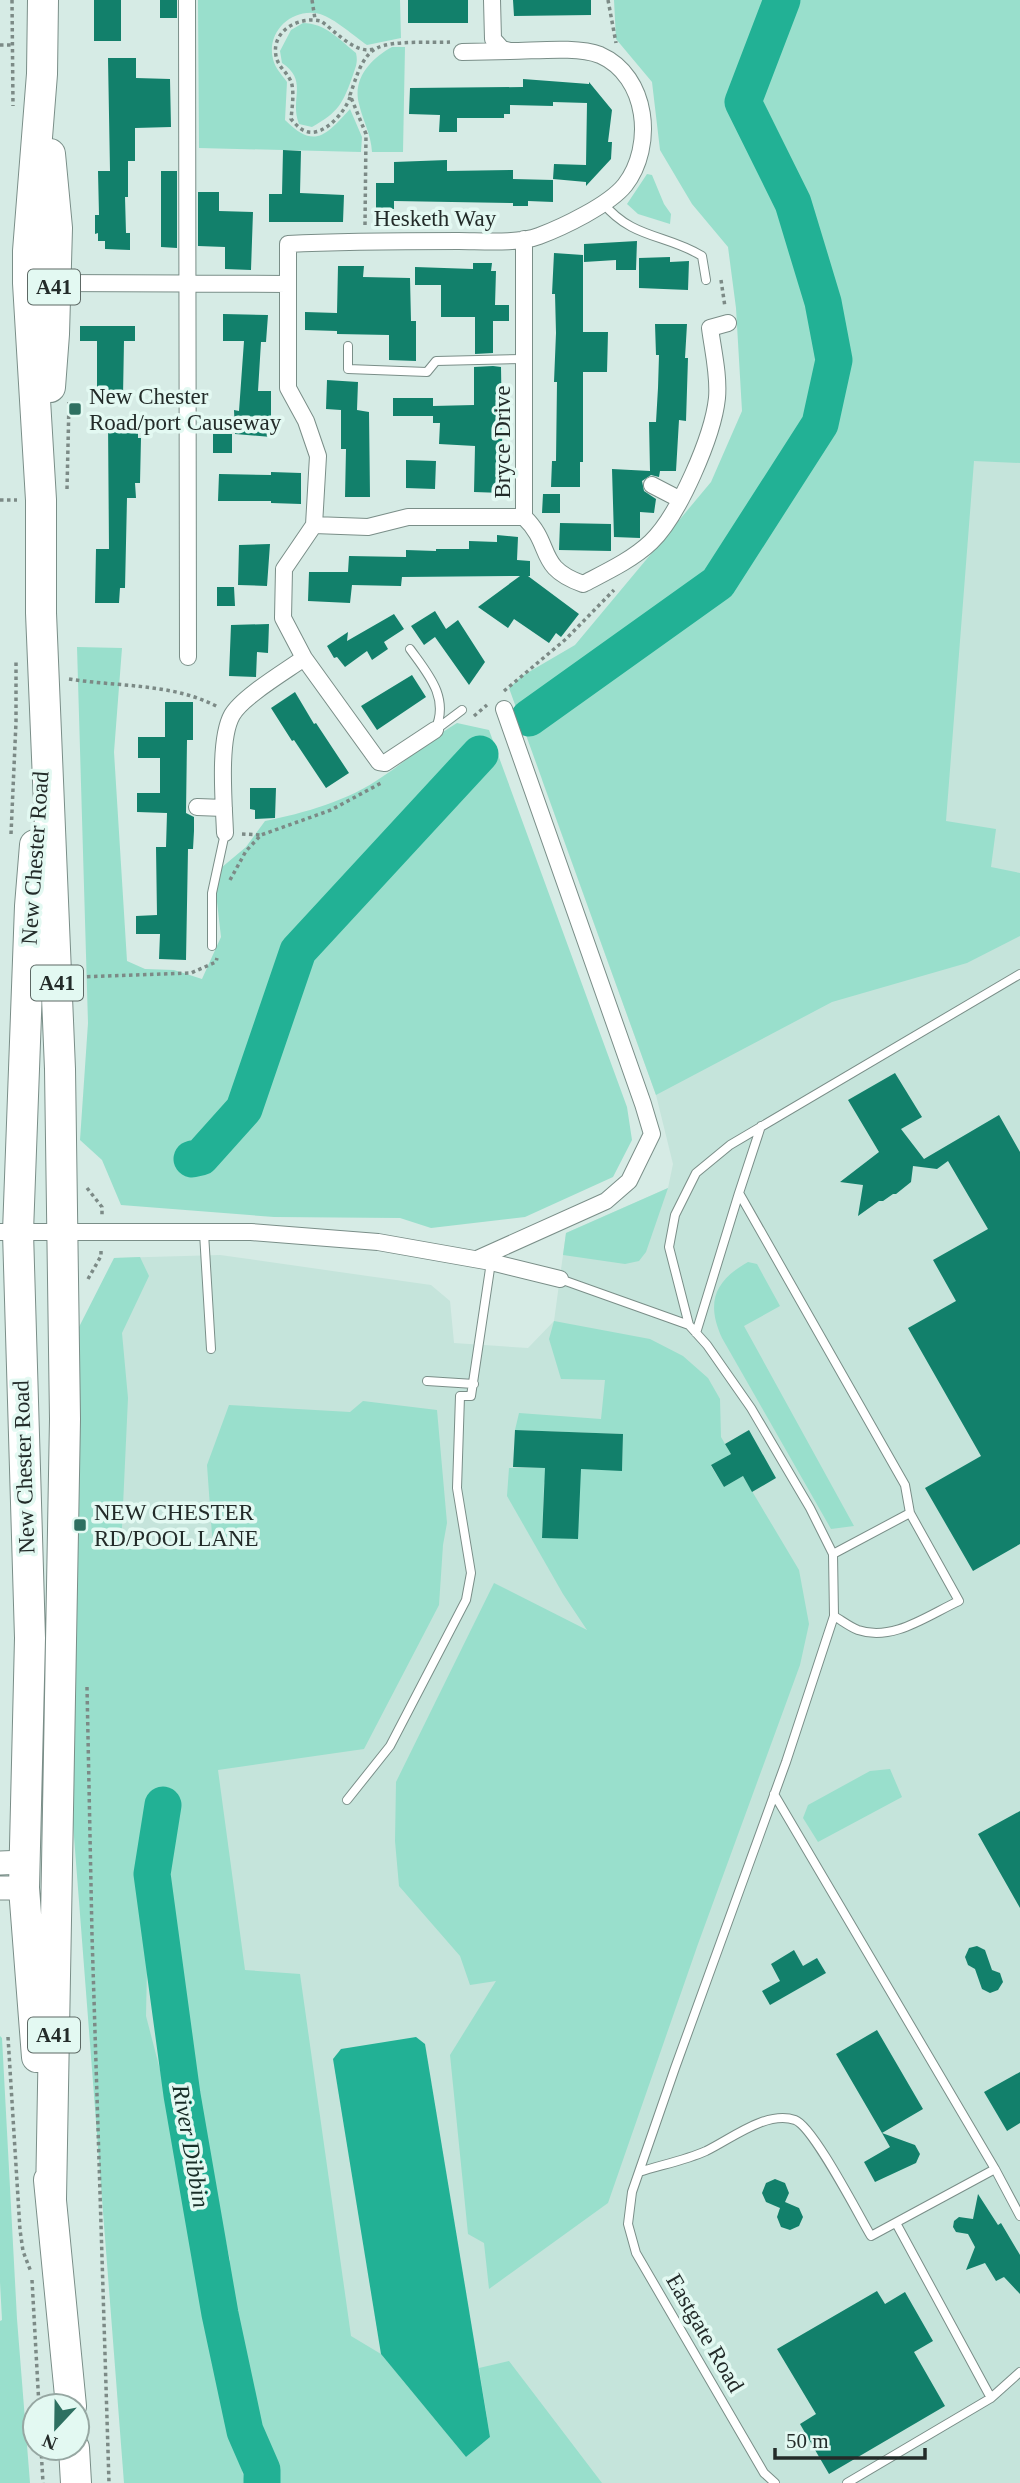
<svg xmlns="http://www.w3.org/2000/svg" width="1020" height="2483" font-family="'Times New Roman',serif">
<style>
.built{fill:#c5e4db}
.green{fill:#99dfcc}
.water{fill:#22b195}
.lines{fill:none;stroke-linecap:round;stroke-linejoin:round}
.river{stroke:#22b195;stroke-width:37}
.building{fill:#12806b}
.lane-casing{stroke:#7a8e88;stroke-width:10}
.street-casing{stroke:#7a8e88;stroke-width:18}
.secondary-casing{stroke:#7a8e88;stroke-width:25}
.highway-casing{stroke:#7a8e88;stroke-width:32}
.path{stroke:#7c8a86;stroke-width:3.5;stroke-dasharray:3.5 3.5;stroke-linecap:butt}
.lane{stroke:#fff;stroke-width:8}
.street{stroke:#fff;stroke-width:16}
.secondary{stroke:#fff;stroke-width:23}
.highway{stroke:#fff;stroke-width:30}
.poi-dot{fill:#2e7061;stroke:#e3f9f2;stroke-width:2.5}
.labels{text-anchor:middle;dominant-baseline:central;stroke-width:7;stroke-linejoin:round;paint-order:stroke}
.shield{fill:#e3f9f2;stroke:#5d6965;stroke-width:2}
.shield-label{font-size:21px;font-weight:bold;fill:#232b29}
.street-label{font-size:23px;fill:#232b29;stroke:#e3f9f2}
.poi-label{font-size:23px;fill:#232b29;stroke:#e3f9f2;text-anchor:start}
.water-label{font-size:24px;font-style:italic;fill:#182e28;stroke:#e3f9f2}
</style>
<rect width="100%" height="100%" fill="#d6ebe5"/>
<!-- built -->
<path class="built" d="M1020,0V2483H124L114,1258L220,1255L431,1285L450,1301L454,1343L528,1348L554,1321L566,1233L668,1188L673,1164L656,1095L542,780Z"/>
<!-- green -->
<path class="green" d="M198,0H400L401,38L367,45C355,37 334,18 320,14C293,7 266,31 273,59C275,68 282,75 287,82L285,120C315,150 326,135 350,109L362,137L361,152L199,148Z
M614,0H1020V463L974,461L946,821L996,829L991,867L1020,873V936L967,963L832,1002L656,1095L509,688L522,676L575,645L711,482L742,411L736,308L728,247L692,204L660,150L652,82L616,39Z
M303,23C325,23 340,40 356,53C358,62 356,66 353,75C343,103 339,112 312,127L299,124C289,99 309,81 282,63L280,51L291,30Z
M392,47H405L403,152H372C371,134 363,121 359,104C352,78 372,58 392,47Z
M647,174L652,175L664,204L671,214L670,224L638,214L627,204Z
M77,647L122,648L114,752L127,961L145,969L174,970L202,979L221,937L216,893L221,868L246,847L265,821C304,813 348,801 382,777C408,760 430,739 457,723L489,730L627,1107L632,1140L613,1177L525,1217L431,1228L400,1218L274,1217L121,1205L102,1160L80,1140L88,1023Z
M668,1188L646,1252L639,1261L625,1264L563,1255L566,1233Z
M140,1257L149,1276L122,1333L128,1398L121,1549H213L207,1465L229,1405L350,1412L363,1401L437,1410L447,1523L443,1545L439,1605L364,1749L218,1770L245,1970L300,1974L351,2336L381,2354L466,2457L490,2437L479,2368L509,2361L602,2483H274V2464L254,2426L225,2266L230,2260L192,2092L164,1886L171,1808L142,1838L148,1919L146,2016L172,2116L203,2308L245,2483H124L70,1785L79,1327L114,1258Z
M748,1262L757,1264L780,1306L744,1326L854,1526L831,1529L722,1338C706,1303 714,1281 748,1262Z
M554,1321L650,1339L683,1356L708,1378L720,1399L721,1437L731,1454L711,1466L724,1487L743,1476L799,1570L809,1624L800,1665L698,1944L608,2203L489,2289L484,2243L468,2234L450,2055L496,1981L470,1985L460,1956L399,1886L395,1841L396,1782L494,1583L587,1630L563,1594L507,1496L509,1468H557L544,1483L542,1537L577,1539L576,1469L622,1470L623,1434L515,1430L519,1413L601,1419L605,1380L561,1379L549,1339Z
M890,1769L902,1797L818,1842L803,1818L808,1805L870,1771Z
M0,2036L2,2038L17,2319L30,2483H0V2321L2,2320L0,2282Z"/>
<!-- water -->
<path class="water" d="M416,2037L425,2044L490,2437L466,2457L381,2354L333,2059L341,2049Z"/>
<g class="lines">
<!-- river -->
<path class="river" d="M529,718L718,583L820,424L834,360L823,302L793,203L743,102L782,0
M192,1159L201,1157L244,1109L298,951L480,754
M163,1805L152,1874L182,2095L220,2314L245,2431L262,2470V2483"/>
</g>
<!-- building -->
<path class="building" d="M94,0H121V41H94Z
M160,0H177V18H160Z
M408,0H468V23H408Z
M513,0H591V15L514,16Z
M108,58H136V78L170,79L171,127L135,128V161H128V197H125L126,233H130V250L105,249V241H98V233L95,234V215H99L98,171H110Z
M523,79L589,84V82L612,110L608,142H612L611,159L586,186V182L553,179L554,164L586,165L587,103L553,102V106L510,105V114H504V118H457V132H439L440,115L409,114L410,88L523,87Z
M283,150L301,151L300,193L344,195L343,222H269V194H282Z
M447,160V171L513,170V179L553,180V202L528,201V206H513V203L394,201V209H376V183H394V162Z
M161,171H177V248L161,247Z
M198,192H219V211L253,212L251,270L225,269V247L198,246Z
M637,241L636,270H616V260L584,262V244Z
M554,253L583,255V332H608L607,372H583V462H580V487H551L552,461H556L557,382H554L556,333L555,294H552Z
M670,257V262L689,261L688,290L639,288V258Z
M473,263H492L491,271H496L495,305H509V321H493V353L475,354V317H441V285H415V267L473,269Z
M338,266H364L363,277L410,278L411,321H416V361L389,360V335L337,334V331L305,330V312L337,313Z
M223,314L268,315L266,342H261L258,391H271V437L235,434L234,410L239,411L244,341H223Z
M655,324H687L685,358H688L686,421L679,420L676,471H653H660L659,477L651,475L642,481L644,491L656,499L654,513L640,512V538L614,537L612,469L650,471L649,422H656L658,388L659,355H656Z
M80,326H135V341H124L123,396H97V341H80Z
M493,366L501,367L503,493L474,492L475,446L439,444L440,423H433V406L474,405V367Z
M327,380L358,382L357,410L369,412L370,497H345L346,449H341V410L326,409Z
M393,398H433V416H393Z
M138,420V438H141L140,483H135L136,498H127L125,588H120L119,603H95L96,549H109L108,421Z
M213,434H232V453H213Z
M406,460L436,461L435,489L406,488Z
M271,472L301,473V504L271,503V501H218L219,474L271,475Z
M543,494H560V513H542Z
M560,523L611,524V551L559,550Z
M497,535L518,537L517,560L530,561V576H528L579,614L561,637L556,633L549,643L514,619L508,628L478,607L520,576L402,577L401,586L352,585L350,603L308,601L309,572H348L349,556L406,557V550L436,551V549H469V541L497,542Z
M270,544L267,586L238,585L239,545Z
M217,587H234L235,606H217Z
M435,611L446,629L458,620L485,662L469,685L435,637L424,645L411,626Z
M394,614L404,629L384,642L388,649L372,660L367,651L345,667L337,657L334,658L327,646L348,632L347,641Z
M269,624L268,653L257,652L256,677L229,676L231,625Z
M412,675L426,697L377,730L361,706Z
M295,692L314,724L316,723L349,773L326,788L294,740L292,741L271,708Z
M165,702H193V740H187L186,813L194,817V831L193,849H188L186,960L159,959L160,934H136V916L157,915L156,847H166L167,813L137,812V793H160V758H138V737H165Z
M250,788H276L275,818L255,819V810L250,809Z
M895,1073L922,1117L901,1129L924,1159L999,1115L1020,1152V1544L973,1571L925,1488L981,1456L908,1328L956,1301L933,1260L988,1229L948,1161L937,1169L913,1166L911,1182L896,1194H893L883,1201H879L858,1216L863,1185L840,1182L879,1152L848,1100Z
M515,1430L623,1434L622,1471L581,1469L578,1539L542,1538L545,1468L513,1467Z
M749,1430L776,1478L752,1492L743,1476L724,1487L711,1465L731,1454L725,1444Z
M1020,1811V1908L978,1834Z
M977,1946L985,1950L992,1970L1000,1973L1003,1982L998,1990L990,1993L982,1989L975,1969L968,1965L965,1957L969,1948Z
M794,1950L803,1966L817,1958L826,1973L770,2005L762,1991L780,1981L771,1964Z
M877,2030L923,2109L882,2133L836,2054Z
M1020,2072V2123L1007,2131L984,2092Z
M882,2133L915,2145L920,2154L916,2163L875,2182L864,2162L890,2147Z
M775,2179L785,2183L789,2193L785,2202L799,2208L803,2217L799,2226L790,2230L781,2227L777,2217L780,2208L766,2202L762,2193L766,2183Z
M978,2194L998,2225L1001,2223L1020,2255V2294L1004,2277L996,2281L985,2263L966,2270L975,2247L968,2234L956,2232L953,2227L954,2221L959,2217L973,2219Z
M877,2291L885,2304L905,2292L933,2341L914,2352L945,2406L829,2474L800,2424L816,2414L777,2349Z"/>
<g class="lines">
<defs>
<path id="lane" d="M603,203C632,239 666,234 702,256L706,280
M348,346V369L427,372L436,361L524,359
M410,649C428,674 450,698 435,730
M438,728L462,710
M212,946V893L225,833
M739,1193L761,1126
M204,1233L211,1349
M560,1279L689,1325
M696,1333L739,1193L905,1485L910,1513
M427,1381L474,1384
M833,1554L910,1513L959,1601C928,1615 893,1642 858,1630C850,1627 841,1620 834,1616
M774,1794L995,2169
M347,1800L390,1746L466,1600L471,1573L457,1488L460,1396H471L491,1262
M639,2172C661,2165 686,2160 706,2151C731,2139 767,2110 795,2120C813,2126 859,2216 871,2236L995,2169L1020,2216
M896,2223L991,2398
M775,2483L764,2473L636,2253L628,2224L632,2192L675,2068L786,1762L834,1616L833,1554L810,1508L751,1408L707,1345L689,1325L669,1247L675,1215L696,1173L730,1145L1020,974
M847,2483L991,2398L1020,2372"/>
<path id="street" d="M187,0L188,657
M462,52L510,51
M524,239V517
M49,283L288,284
M652,485L679,499
M524,517C554,546 535,567 583,584C606,572 632,560 651,542C679,515 713,436 717,398C719,375 713,351 710,328L728,323
M314,525L368,527L408,517H524
M304,658L379,762L385,763L435,730
M197,807L224,808
M225,833C224,804 218,740 232,715C242,697 286,671 304,658L283,618L284,569L314,525L318,456L306,421L288,388V244C345,241 402,241 459,241C482,241 518,244 539,236C563,227 609,205 625,185C655,146 648,76 600,55C577,46 535,51 510,51L502,49L493,39L492,0
M0,1232H251L378,1242L491,1262L560,1279
M477,1259L606,1201L629,1181L652,1134L643,1104L504,709"/>
<path id="secondary" d="M0,1863L24,1862
M0,1888H24"/>
<path id="highway" d="M43,0L42,74L28,251V283L41,500V613L60,1069L65,1419L51,2199
M50,387L54,334L57,228L50,154
M35,845L30,906L18,1232L30,1638L24,1888L37,2057
M49,2180L71,2406
M74,2448L76,2483"/>
</defs>
<!-- lane casing -->
<use href="#lane" class="lane-casing"/>
<!-- street casing -->
<use href="#street" class="street-casing"/>
<!-- secondary casing -->
<use href="#secondary" class="secondary-casing"/>
<!-- highway casing -->
<use href="#highway" class="highway-casing"/>
<!-- path -->
<path class="path" d="M12,0L13,106
M312,0L315,19
M608,0L616,43
M0,45H13
M350,97C346,110 329,130 315,132C304,134 297,126 291,119C292,108 294,96 292,85C290,74 278,68 276,56C271,30 300,16 321,21C335,31 356,55 374,49
M365,225L366,134L350,95C356,79 361,56 377,48C392,40 432,43 450,42
M721,280L725,307
M67,489L69,402
M0,500H17
M69,679C119,687 173,683 218,707
M504,691L566,639L614,590
M474,716L487,705
M11,834L16,722V660
M242,834L261,835
M230,880L246,851L261,835L331,810L383,782
M80,977L191,973L216,962L217,958
M87,1188L102,1207V1217
M88,1279L101,1256V1249
M87,1687L92,1935L109,2483
M8,2037L20,2230L23,2251L31,2272
M32,2280L39,2406
M41,2448L43,2483"/>
<!-- lane -->
<use href="#lane" class="lane"/>
<!-- street -->
<use href="#street" class="street"/>
<!-- secondary -->
<use href="#secondary" class="secondary"/>
<!-- highway -->
<use href="#highway" class="highway"/>
</g>
<!-- markers -->
<g class="poi-dot">
<rect x="68" y="402" width="14" height="14" rx="3.5"/>
<rect x="73" y="1518" width="14" height="14" rx="3.5"/>
</g>
<g class="labels">
<!-- shield labels -->
<g class="shield">
<rect x="28" y="269.5" width="52" height="35" rx="5"/>
<rect x="31" y="965.5" width="52" height="35" rx="5"/>
<rect x="28" y="2017.5" width="52" height="35" rx="5"/>
</g>
<g class="shield-label">
<text x="54" y="287">A41</text>
<text x="57" y="983">A41</text>
<text x="54" y="2035">A41</text>
</g>
<!-- street labels -->
<g class="street-label">
<text x="435" y="218">Hesketh Way</text>
<text transform="translate(502 442) rotate(-90)">Bryce Drive</text>
<text transform="translate(35 858) rotate(-86)">New Chester Road</text>
<text transform="translate(24 1467) rotate(-92)">New Chester Road</text>
<text transform="translate(705 2333) rotate(60)">Eastgate Road</text>
</g>
<!-- poi labels -->
<g class="poi-label">
<text x="89" y="396">New Chester<tspan x="89" dy="26">Road/port Causeway</tspan></text>
<text x="94" y="1512">NEW CHESTER<tspan x="94" dy="26">RD/POOL LANE</tspan></text>
</g>
<!-- water labels -->
<g class="water-label">
<text transform="translate(191 2146) rotate(80)">River Dibbin</text>
</g>
</g>
<!-- north arrow -->
<g transform="translate(56 2427) rotate(202)"><circle r="33" fill="#e3f9f2" stroke="#96a7a2" stroke-width="2"/>
<path d="M0-5L12 26L0 18L-12 26Z" fill="#2e7061"/>
<text y="-10" font-size="19" font-weight="bold" text-anchor="middle" fill="#232b29">N</text>
</g>
<!-- scale -->
<path d="M775 2448v10h150v-10" fill="none" stroke="#232b29" stroke-width="3.5"/>
<text x="786" y="2448" font-size="21" fill="#232b29" stroke="#e3f9f2" stroke-width="5" paint-order="stroke">50 m</text>
</svg>
